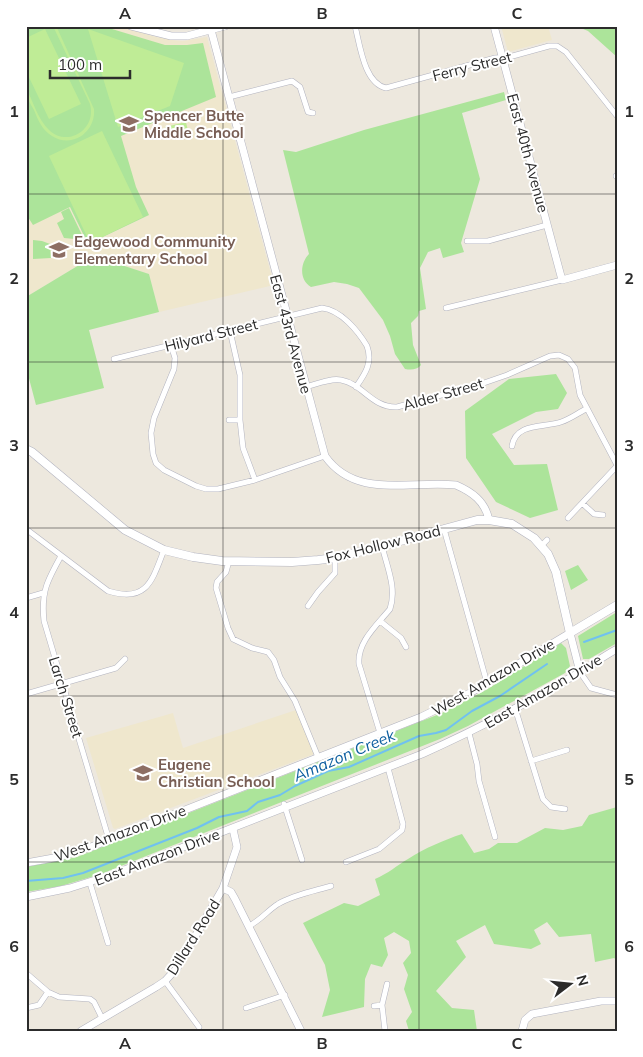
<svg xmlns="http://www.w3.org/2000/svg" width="643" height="1057" font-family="Mulish,sans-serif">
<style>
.education{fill:#efe7cd}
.green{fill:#ace49a}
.pitch{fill:#bfec96}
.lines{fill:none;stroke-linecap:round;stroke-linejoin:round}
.stream{stroke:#70c1f0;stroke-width:2}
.minor-casing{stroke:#b2b3bf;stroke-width:6}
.tertiary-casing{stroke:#b2b3bf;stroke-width:8}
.secondary-casing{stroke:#b2b3bf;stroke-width:9}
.minor{stroke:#fff;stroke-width:5}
.tertiary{stroke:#fff;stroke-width:7}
.secondary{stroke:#fff;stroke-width:8}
.grid{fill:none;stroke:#2c2c2c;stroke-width:1;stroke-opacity:0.55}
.labels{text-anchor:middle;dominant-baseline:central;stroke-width:4;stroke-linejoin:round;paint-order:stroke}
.street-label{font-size:15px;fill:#2c2c2c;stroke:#fff}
.education-label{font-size:15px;font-weight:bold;fill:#785e54;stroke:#fff;text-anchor:start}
.water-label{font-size:16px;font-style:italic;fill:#0c5e9f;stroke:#fff}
.neatline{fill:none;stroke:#2c2c2c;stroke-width:2}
.grid-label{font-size:16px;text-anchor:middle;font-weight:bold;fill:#2c2c2c}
</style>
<rect width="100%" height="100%" fill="#ede8de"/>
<!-- education -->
<path class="education" d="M26,26H118L156,37L172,40L183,41L207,37L274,285L159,312L149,274L94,256L26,297Z
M501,26H548L552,40L508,52Z
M296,710L314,754L115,829L113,828L86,738L173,713L183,748Z"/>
<!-- green -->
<path class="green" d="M26,26H102L165,45H187L203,43L216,97L121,136L136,187L149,215L88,244L70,207L33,225L26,214Z
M576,26H617V57L588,31Z
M504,92L506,100L462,113L480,179L461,243L464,252L443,258L440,248L428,252L420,268L426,309L419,311L418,316L411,323L413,345L421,365C417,370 411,370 405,369L395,354L390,336L383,320L359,288L347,284L334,282L311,287C299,280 300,263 309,254L283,150L296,152L364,130Z
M69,208L82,235L75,239L64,238L57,223L64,219L61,212Z
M33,240L42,241L50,244L51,258L33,259Z
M94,256L149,274L159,312L89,330L104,388L36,405L26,367V297Z
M556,374L567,393L558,409L536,412L492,434L514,465L547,464L558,510L530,518L496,502L466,458L465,411L509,379Z
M578,565L588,580L571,590L565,571Z
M617,612V643L589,659H583L578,636Z
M561,643L566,648L570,666L565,673L468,726L440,739L101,874L61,886L26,892V867L77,857L442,713L486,690Z
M617,807V960L614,958L595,962L591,934L559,937L547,922L534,930L541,944L531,949L494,944L485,925L456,941L466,957L436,991L452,1008L474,1010L477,1031H409L406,1021L412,1012L404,989L408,975L403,963L411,953L409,941L394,932L384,938L388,955L382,967L371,964L365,979L364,1007L322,1017L330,990L325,965L303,923L344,903L358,906L380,895L375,879C389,873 396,866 408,859C425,848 444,840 462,834L474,853L489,849L498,843H517L545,828L563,830L582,826L589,815Z"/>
<!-- pitch -->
<path class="pitch" d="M53,26H56L58,30L94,109C96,132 72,149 52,136C42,130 38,120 34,110C30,103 26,97 26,88C33,101 38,120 49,130C68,148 97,129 90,104Z
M45,29L81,104L49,119L26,71V38Z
M88,29L184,63L170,106L118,127Z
M186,122L188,131L168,136L165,127Z
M102,131L143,217L90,243L49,156Z"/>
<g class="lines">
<!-- stream -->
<path class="stream" d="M584,642L617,630
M26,881L63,878L83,873L197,828L219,817L247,811L258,802L280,795L295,786L328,771L349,767L419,736L436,733L446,730L472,711L500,696L547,664"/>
<defs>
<path id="minor" d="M355,26C360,45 364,83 386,88L495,58L509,57L549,46H557L566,52L617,116
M229,97L292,81L300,87L308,112L313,113
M616,176H617
M467,241H488L547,225
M446,308L562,280
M230,331L240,375V420
M171,345L175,358L174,369L154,418L151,433L153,454L156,463L164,470L196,486L206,489H218L255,480L325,456
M114,359L322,308C341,310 358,331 367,346C373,363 365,374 356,387
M306,387C317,384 330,378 341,380C363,384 372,408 397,407L478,385L507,375L550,356L559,355L568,359L575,368L580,395L617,465
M229,420H240L243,448L255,480
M512,446C516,422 544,428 561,422C570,419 578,413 586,409
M583,504L594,514L603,515
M568,518L617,466
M26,529L108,591C147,603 152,581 164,550
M444,529L487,683
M542,545L547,540
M61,556C47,581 41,592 44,621L109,840
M229,561L226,572L217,582L216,588L228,628L233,639L252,648L268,652L274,660L280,677L295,701L318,757
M26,598L43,593
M308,606L318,592L335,573V558
M380,621L401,638L406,647
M580,672L591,688L617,695
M26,694L116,668L125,659
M515,708L543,799L551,807L565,809
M380,733L359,664C357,642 377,625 390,609C397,588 387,567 382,546
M469,733L477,764L479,781L495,837
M531,761L567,750
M284,804L302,860
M346,862L379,849L402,830L403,824L388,768
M90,883L108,943
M249,926C261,920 267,911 278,904C293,895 314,891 331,886
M26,973L48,992L59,997L90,999L94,1002L102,1018
M165,981L199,1027
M374,1006L382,1005
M26,1008L39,1005L48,992
M246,1008L285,995
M385,1031L382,1005L387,984"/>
<path id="tertiary" d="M131,26L171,36H187L225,26
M494,26L562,280L617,265
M211,30L325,456C356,500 410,480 456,485C472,492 485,501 489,520
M26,863L59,857L91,847L421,717L470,693L570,633L580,672
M223,888L231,892L235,899L301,1031
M26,897L70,888L114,874L422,754C474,731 525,704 575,675C589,667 602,657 617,649
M81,1031L156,987L165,981L177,968L223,888L237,847L233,829
M522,1031L525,1020L532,1014L601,1001H617"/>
<path id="secondary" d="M26,449L32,452L125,530L164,550L193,557L222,561L292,562L318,560L335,558L382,546L477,520H489L512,524L534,538L548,554L556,572L570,633L617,605"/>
</defs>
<!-- minor casing -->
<use href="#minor" class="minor-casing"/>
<!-- tertiary casing -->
<use href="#tertiary" class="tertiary-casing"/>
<!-- secondary casing -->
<use href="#secondary" class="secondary-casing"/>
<!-- minor -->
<use href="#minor" class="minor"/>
<!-- tertiary -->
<use href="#tertiary" class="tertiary"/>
<!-- secondary -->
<use href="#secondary" class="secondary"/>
</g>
<!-- grid -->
<path class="grid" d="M223,26V1031M419,26V1031M26,194H617M26,362H617M26,528H617M26,696H617M26,862H617"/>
<!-- icons -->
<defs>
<symbol id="school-bare" viewBox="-9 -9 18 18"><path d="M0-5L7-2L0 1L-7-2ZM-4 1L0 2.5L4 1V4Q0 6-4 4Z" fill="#8d6e63" stroke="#fff" stroke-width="2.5" paint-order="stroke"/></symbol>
</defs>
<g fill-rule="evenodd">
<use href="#school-bare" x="115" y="110" width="28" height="28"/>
<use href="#school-bare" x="45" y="236" width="28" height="28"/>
<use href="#school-bare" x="129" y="759" width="28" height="28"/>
</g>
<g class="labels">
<!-- street labels -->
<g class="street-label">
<text transform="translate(472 66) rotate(-14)">Ferry Street</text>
<text transform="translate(528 153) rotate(75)">East 40th Avenue</text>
<text transform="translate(291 334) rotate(75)">East 43rd Avenue</text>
<text transform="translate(211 335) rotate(-14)">Hilyard Street</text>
<text transform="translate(443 394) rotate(-16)">Alder Street</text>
<text transform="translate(383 544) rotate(-14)">Fox Hollow Road</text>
<text transform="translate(493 677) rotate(-30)">West Amazon Drive</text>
<text transform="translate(543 691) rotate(-30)">East Amazon Drive</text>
<text transform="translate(66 697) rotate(73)">Larch Street</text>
<text transform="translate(120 833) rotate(-20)">West Amazon Drive</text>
<text transform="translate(157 857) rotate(-21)">East Amazon Drive</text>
<text transform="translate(193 937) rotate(-58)">Dillard Road</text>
</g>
<!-- education labels -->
<g class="education-label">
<text x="144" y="115">Spencer Butte<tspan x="144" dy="17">Middle School</tspan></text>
<text x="74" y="241">Edgewood Community<tspan x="74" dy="17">Elementary School</tspan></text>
<text x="158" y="764">Eugene<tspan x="158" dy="17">Christian School</tspan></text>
</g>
<!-- water labels -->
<g class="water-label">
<text transform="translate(344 755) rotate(-23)">Amazon Creek</text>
</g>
</g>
<!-- border -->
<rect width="643" height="1057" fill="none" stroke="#ffffff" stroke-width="55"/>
<!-- north arrow -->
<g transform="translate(570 984) rotate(74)" stroke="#ffffff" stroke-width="4" paint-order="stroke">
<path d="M0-4L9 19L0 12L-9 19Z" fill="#2c2c2c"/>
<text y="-8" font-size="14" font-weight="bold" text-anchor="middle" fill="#2c2c2c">N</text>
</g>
<!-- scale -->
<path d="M50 70v8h80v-8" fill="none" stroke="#2c2c2c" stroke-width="2.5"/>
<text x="58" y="70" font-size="15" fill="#2c2c2c" stroke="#ffffff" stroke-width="4" paint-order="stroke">100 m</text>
<rect x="28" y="28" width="588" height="1002" class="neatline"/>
<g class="grid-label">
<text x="125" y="19">A</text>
<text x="322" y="19">B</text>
<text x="517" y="19">C</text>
<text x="14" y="117">1</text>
<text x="629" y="117">1</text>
<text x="14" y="284">2</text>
<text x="629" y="284">2</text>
<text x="14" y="451">3</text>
<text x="629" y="451">3</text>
<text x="14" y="618">4</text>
<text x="629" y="618">4</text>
<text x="14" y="785">5</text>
<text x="629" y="785">5</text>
<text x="14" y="952">6</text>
<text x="629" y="952">6</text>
<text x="125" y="1049">A</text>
<text x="322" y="1049">B</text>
<text x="517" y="1049">C</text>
</g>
</svg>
